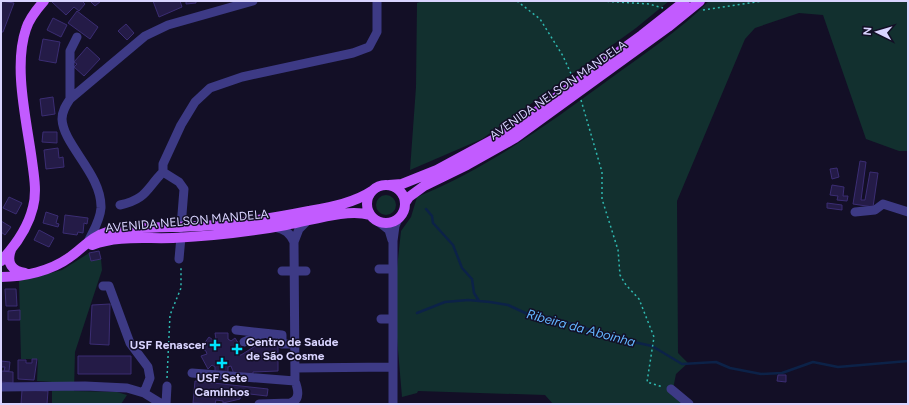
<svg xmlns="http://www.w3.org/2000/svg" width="909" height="405" font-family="Figtree,sans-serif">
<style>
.green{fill:#12302f}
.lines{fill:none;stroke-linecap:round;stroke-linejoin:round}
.stream{stroke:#0c2248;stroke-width:2.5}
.building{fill:#241b47;stroke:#3b2d73}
.path{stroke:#2fb8b0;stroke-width:1.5;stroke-dasharray:2 3;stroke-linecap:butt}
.minor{stroke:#3d3a85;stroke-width:9}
.major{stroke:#c25bff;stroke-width:10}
.poi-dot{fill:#00e5ff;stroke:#130f26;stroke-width:1.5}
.labels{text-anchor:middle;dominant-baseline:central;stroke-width:3;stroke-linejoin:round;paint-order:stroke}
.street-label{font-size:12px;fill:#d9d4ff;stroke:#130f26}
.poi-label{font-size:12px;font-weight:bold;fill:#d9d4ff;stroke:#130f26;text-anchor:start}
.water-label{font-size:13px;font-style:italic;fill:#62b6ff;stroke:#130f26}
</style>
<rect width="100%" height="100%" fill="#130f26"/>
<!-- green -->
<path class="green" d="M423,1H669L636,28L482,139L410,170L416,87L417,3Z
M709,1H908V151H899L866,139L823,15L799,13L755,28L745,39L677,201L678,353L688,363L676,374L673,389L682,404H553L545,395L418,391L417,393L402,397L395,315L397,268L401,231L411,217L417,197C490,167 548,124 611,78C644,54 680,30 709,1Z
M376 205a10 10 0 1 1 20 0a10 10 0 1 1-20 0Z
M89,253L91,261L101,259L102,270L75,352L74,391L117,392L127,395L121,404H52V382L37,381L38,359H21L19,281L62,270Z"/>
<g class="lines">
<!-- stream -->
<path class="stream" d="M426,209L432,216L433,223L453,245L462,268L472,279L474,293L479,301
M417,313L445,302L468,300L490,302L508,305L534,317H550L615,338L652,346L682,364L716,362L730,368L761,374L782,373L813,362L838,367L908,361"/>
</g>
<!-- building -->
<path class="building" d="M1,1L14,3L3,32H1Z
M53,1H82L85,4L79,11L74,7L66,15L52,2Z
M90,1H101L95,6Z
M153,1H180L182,7L159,17Z
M186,1H196V3L186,4Z
M77,11L98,27L90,39L68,23Z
M53,18L67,25L61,37L47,30Z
M126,24L134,33L127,40L118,31Z
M43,39L60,42L56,63L39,60Z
M87,47L100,59L84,76L74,67L77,64L74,62Z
M53,97L55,114L42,116L40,99Z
M43,132H57V143L42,142Z
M58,148L59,158L63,157L64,167L46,169L44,150Z
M860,161L866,162L861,200H865L870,172L878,173L873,207L853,204Z
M837,168L839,177L832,179L830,169Z
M832,185L844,187L843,196H848L847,201L837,200L838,196L830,195Z
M9,197L22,203L16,214L3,208Z
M827,203L842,205V210L827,208Z
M46,212L58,216L56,223L59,224L58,227L43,223Z
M65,215L88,218L87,224L84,223L83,233L78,232L77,235L63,233Z
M1,221L11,227L5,235L1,232Z
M39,230L54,238L49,247L34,240Z
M99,251L101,259L91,261L89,253Z
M5,289H16L17,306H6Z
M110,304L109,345L90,344L92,305Z
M20,310V320H8V311Z
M215,333H228V339L231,341L235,338L242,349L236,352V355H241L268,338L273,337V340H278V371L253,372V374H234L231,366L228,367V373H215V367L212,365L208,369L201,356L207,354L206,351L201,348L209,337L213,340L216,339Z
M78,356H131V374H78Z
M32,359H37L34,380L18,379V360H26V363H32Z
M1,361L10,362L9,371H4L5,367H1Z
M1,371L13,372V383L1,382Z
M778,375H786V382L777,381Z
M195,381L268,389L267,396L241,393L240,399L223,403V401L216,400L215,404L193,403Z
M22,390L48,391L47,404H21Z"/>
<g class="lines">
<!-- path -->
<path class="path" d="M517,1L540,19L563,56L572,76
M602,1L649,4L663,8
M872,1H873
M703,10L763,1
M581,100L602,172V199L618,250L620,275L626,285L639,299L654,337L647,382L663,387
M167,378L170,315L181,288V267"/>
<!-- minor -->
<path class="minor" d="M70,99V51L77,37
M120,205C147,199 146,189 163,172
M855,212L875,210L883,204L908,212
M380,223L389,230L392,240
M181,227L184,189L179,182L163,172V164L181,125L195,102L210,88L242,77L353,53L369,47L377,32V1
M275,227C285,229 290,233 294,242
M88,242C93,231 100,221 101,208C102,174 63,145 62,119C62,111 66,105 70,99L145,36L168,25L253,1
M179,259L181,237
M379,269H393
M282,271H306
M103,286H109L130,343L148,367L150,378L144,393
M381,319H393
M236,330L282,335V344H294
M244,342L263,334
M295,368L393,367
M192,373L295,381
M1,387L85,386L127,388L144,393L162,404
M671,389L689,404
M166,404L167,386
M259,404L290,403C301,400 298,389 295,381L294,242L299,229L307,221
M393,404V241L395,226L398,219"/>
<!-- major -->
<path class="major" d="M367 204a19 19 0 1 1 38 0a19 19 0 1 1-38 0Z
M389,185L402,184L437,170L511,130L642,35L685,1
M405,203L409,197L424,186L467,165L515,138L668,27L700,1
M92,245C118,235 145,239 173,238C211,236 249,232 286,225C310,221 347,208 370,215
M11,250C6,263 12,271 25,273
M1,261C16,245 28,228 33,207C37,192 34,176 32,161C27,122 13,67 26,29C29,19 37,9 44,1
M1,277C24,277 51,271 70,257C83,248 92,236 107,232C138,226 170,228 201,226C237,224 274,218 309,211C331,207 354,203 372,191"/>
</g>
<!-- markers -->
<g class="poi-dot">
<path d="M213 339h4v4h4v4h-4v4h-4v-4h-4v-4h4z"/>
<path d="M235 343h4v4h4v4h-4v4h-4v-4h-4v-4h4z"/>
<path d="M220 357h4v4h4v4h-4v4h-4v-4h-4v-4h4z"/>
</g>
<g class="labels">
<!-- street labels -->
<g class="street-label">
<text transform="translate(558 90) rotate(-35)">AVENIDA NELSON MANDELA</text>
<text transform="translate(187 221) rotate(-5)">AVENIDA NELSON MANDELA</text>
</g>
<!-- poi labels -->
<g class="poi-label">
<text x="246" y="342">Centro de Saúde<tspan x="246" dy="14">de São Cosme</tspan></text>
<text x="206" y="345" text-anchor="end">USF Renascer</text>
<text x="222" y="378" text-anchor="middle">USF Sete<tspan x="222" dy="14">Caminhos</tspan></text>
</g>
<!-- water labels -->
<g class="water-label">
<text transform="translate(581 328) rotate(15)">Ribeira da Aboinha</text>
</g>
</g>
<!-- border -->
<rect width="909" height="405" fill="none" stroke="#d9d4ff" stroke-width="4"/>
<!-- north arrow -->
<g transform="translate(877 32) rotate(275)" stroke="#130f26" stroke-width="3" paint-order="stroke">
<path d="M0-3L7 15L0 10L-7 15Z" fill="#d9d4ff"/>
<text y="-6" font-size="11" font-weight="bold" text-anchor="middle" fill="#d9d4ff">N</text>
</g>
</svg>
